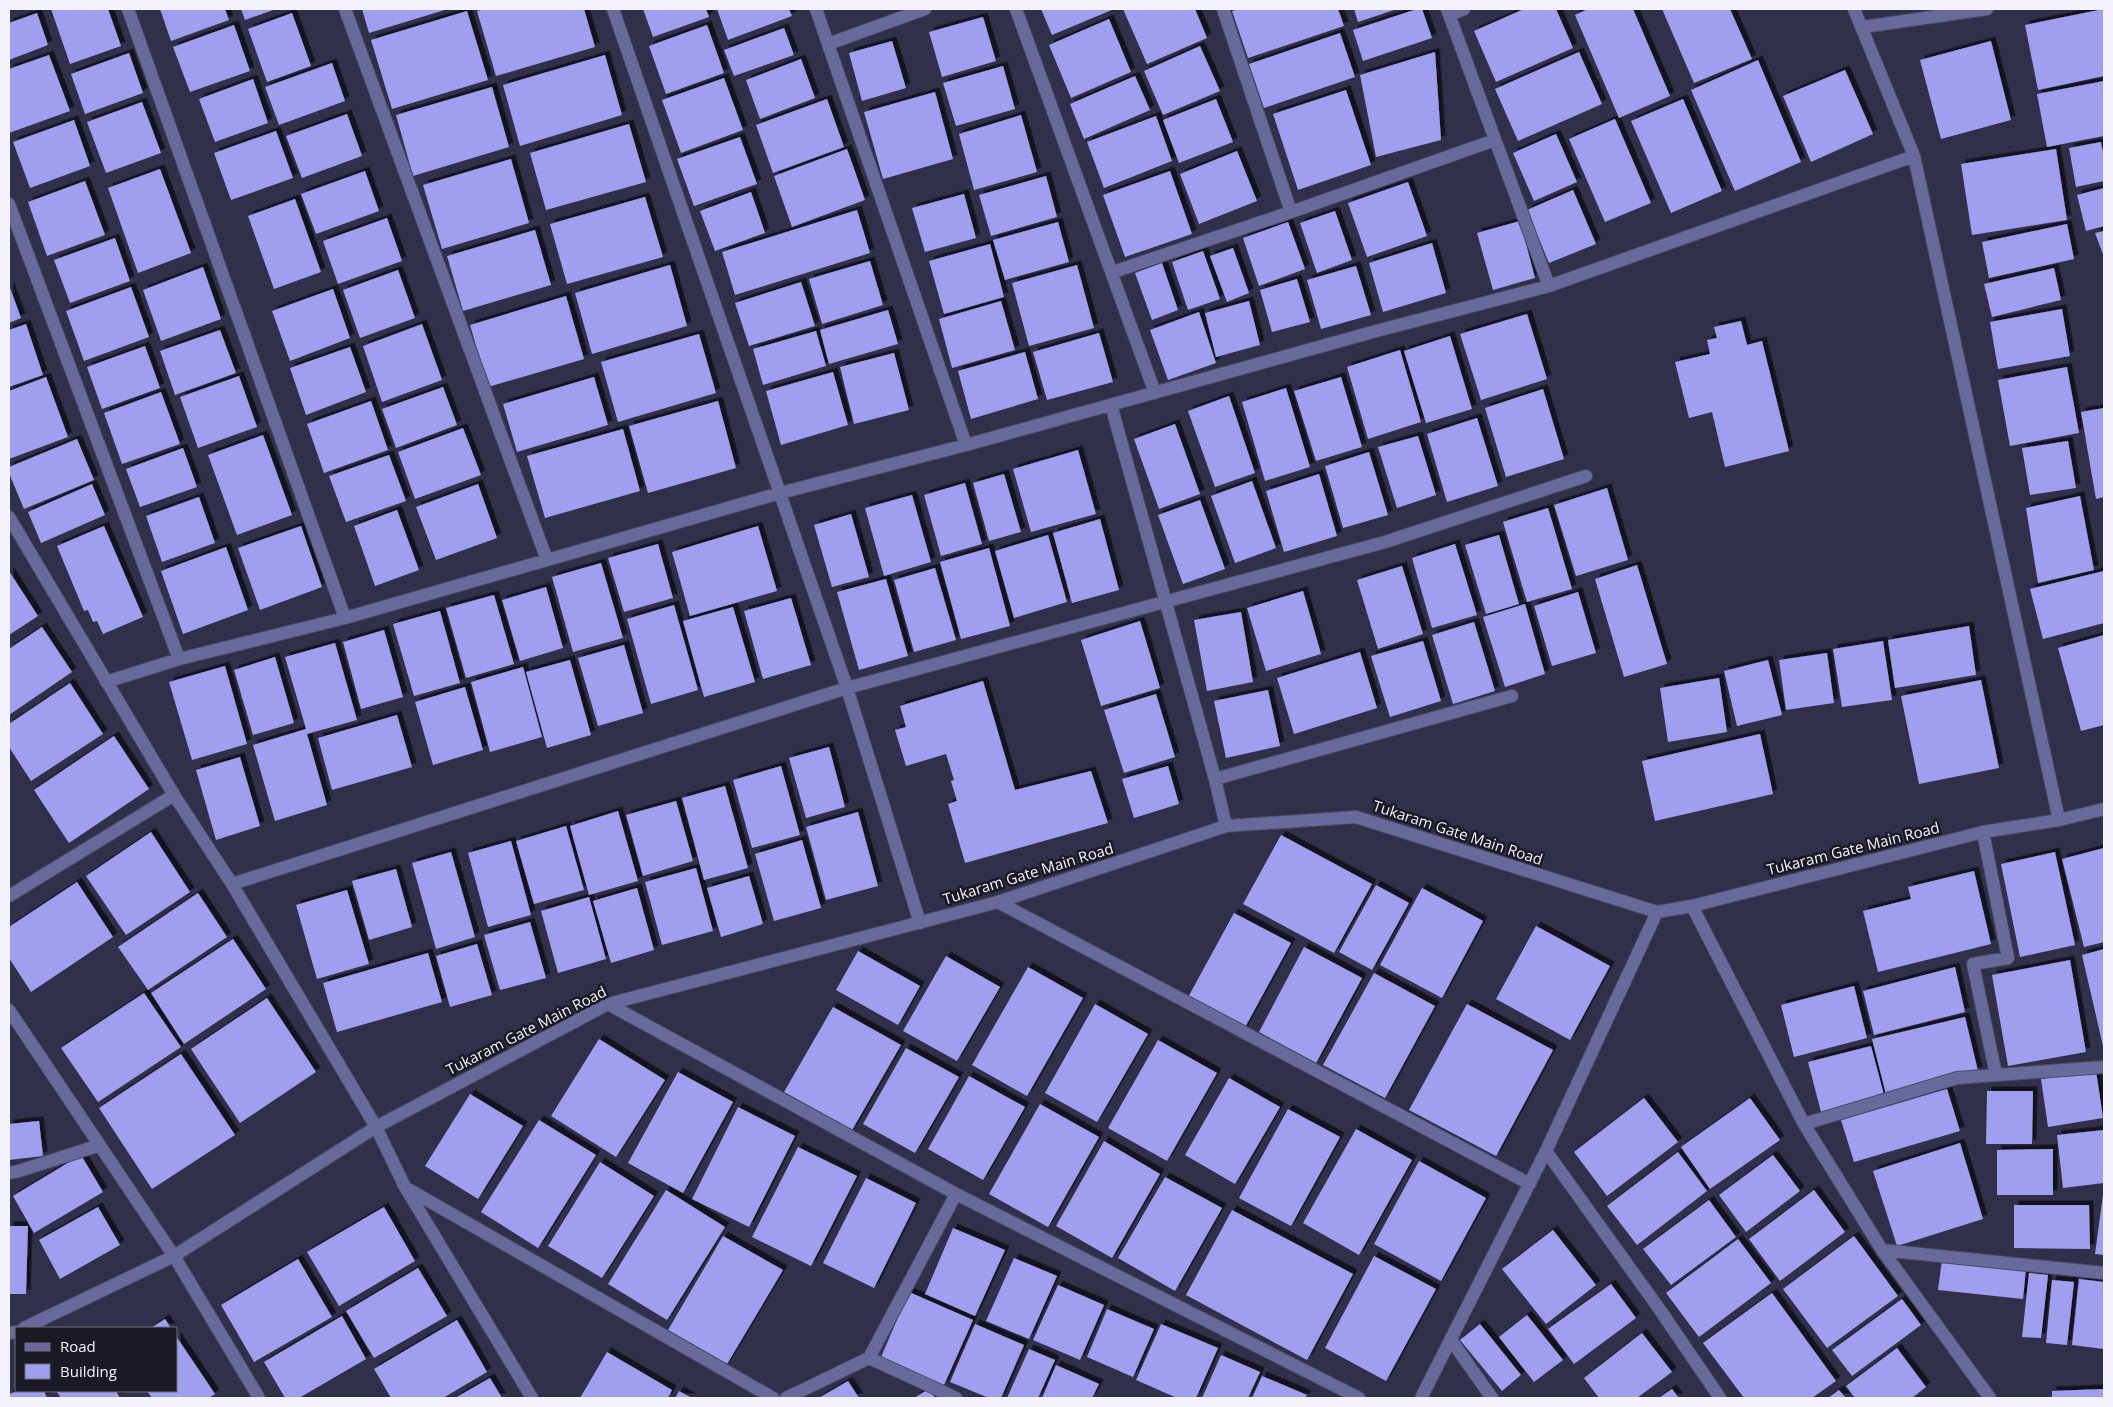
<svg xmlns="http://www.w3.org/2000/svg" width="2113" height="1407" font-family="'Open Sans',sans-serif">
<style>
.building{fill:#a09eee;filter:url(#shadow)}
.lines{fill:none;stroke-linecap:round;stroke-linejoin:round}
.minor-casing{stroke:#4b4b63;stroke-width:14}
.tertiary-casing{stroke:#4b4b63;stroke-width:14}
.minor{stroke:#6a699b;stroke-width:12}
.tertiary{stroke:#6a699b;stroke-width:12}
.labels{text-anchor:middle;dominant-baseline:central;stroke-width:5;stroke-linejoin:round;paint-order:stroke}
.street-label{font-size:15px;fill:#f3f3fe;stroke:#1a1a26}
</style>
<defs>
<filter id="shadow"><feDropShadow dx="4.5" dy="-4.5" stdDeviation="0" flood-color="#0009"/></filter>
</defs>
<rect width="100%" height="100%" fill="#30304a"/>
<!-- building -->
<path class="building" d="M51,9H108L121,46L70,64Z
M160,9H225L229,20L171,41Z
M241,9H276L245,20Z
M362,9H448L369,33Z
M485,9H584L595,47L496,76L477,11Z
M643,9H706L709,17L653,37Z
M717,9H789L792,16L728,40Z
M1041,9H1114L1052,35Z
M1123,9H1195L1207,38L1147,64Z
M1239,9H1338L1344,26L1248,58L1232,11Z
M1354,9H1397L1358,22Z
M1417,9H1422L1432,38L1363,61L1353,30Z
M1524,9H1556L1573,48L1496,82L1474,31Z
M1588,9H1633L1670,96L1619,118L1575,15Z
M1662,9H1730L1752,59L1694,83Z
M2104,9V76L2038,90L2025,25Z
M467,11L488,80L392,109L371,40Z
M37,13L48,45L9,60V23Z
M292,13L311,66L267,82L248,29Z
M983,17L996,61L942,77L929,32Z
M1109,19L1131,72L1071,98L1049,45Z
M234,25L250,71L190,92L173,47Z
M707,25L724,73L666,94L649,46Z
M784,28L794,55L734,76L724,50Z
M1340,33L1355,77L1264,108L1249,64Z
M892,41L906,88L862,101L849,53Z
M1991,41L2011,120L1941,139L1920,60Z
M1200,46L1220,91L1163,115L1144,71Z
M1435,52L1441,140L1376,157L1360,75Z
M1579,52L1602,104L1518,141L1495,89Z
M129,53L143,93L85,114L71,74Z
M49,55L70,111L9,133V69Z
M605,55L622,115L520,146L503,85Z
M801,59L815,98L760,119L746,80Z
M1758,60L1801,162L1735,191L1691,90Z
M332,63L345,101L279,125L265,87Z
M1003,66L1015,109L956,126L943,83Z
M1845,70L1873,134L1811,162L1783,96Z
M1135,76L1150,110L1084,139L1070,104Z
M724,78L743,130L681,153L662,100Z
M253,79L268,123L215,142L199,99Z
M2104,81V136L2047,147L2037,94Z
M492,87L509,147L413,176L396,115Z
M1346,90L1371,165L1298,190L1273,114Z
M935,92L953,159L883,179L864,112Z
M827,99L844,147L773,173L756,125Z
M1216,99L1233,142L1179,163L1163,120Z
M1683,99L1722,191L1671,213L1631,121Z
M142,102L161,153L106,173L87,122Z
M347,114L362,156L302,178L286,136Z
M1021,115L1037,172L974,190L959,134Z
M1156,116L1172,161L1104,188L1087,142Z
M1615,119L1651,203L1605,222L1569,139Z
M74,120L90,166L30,188L13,142Z
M629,124L646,182L546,210L530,153Z
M276,131L293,178L231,200L214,153Z
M1556,134L1577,182L1534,201L1513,153Z
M740,137L757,184L694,206L677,159Z
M2101,142L2104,158V181L2076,187L2069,148Z
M847,149L865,200L792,227L774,176Z
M2056,149L2067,220L1972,235L1961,164Z
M1237,151L1257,201L1199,224L1180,174Z
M511,159L529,223L442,249L423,185Z
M160,169L191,253L138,273L108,188Z
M365,171L379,211L316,234L301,194Z
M1170,171L1192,234L1125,257L1103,195Z
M1046,176L1057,217L991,236L979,195Z
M85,181L105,235L47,256L28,202Z
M1408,182L1427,236L1367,257L1348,203Z
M2104,188V226L2086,231L2077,195Z
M1573,190L1596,244L1549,263L1527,210Z
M751,192L765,233L715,251L700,211Z
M964,194L976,238L925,252L912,208Z
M645,197L663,257L567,284L550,224Z
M295,199L321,272L274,289L248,216Z
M857,210L870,253L735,295L722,252Z
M1335,211L1352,260L1317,273L1300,223Z
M387,218L402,261L338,284L323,241Z
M1520,221L1535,278L1493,290L1477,233Z
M1058,222L1069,262L1005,280L993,240Z
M1288,222L1305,269L1259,286L1243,238Z
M2067,224L2074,259L1989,278L1982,242Z
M535,230L551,285L463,311L447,256Z
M2104,231V257L2095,233Z
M115,238L130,281L70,303L54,260Z
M1432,243L1446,293L1383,312L1369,263Z
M990,244L1004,297L944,314L929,261Z
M1233,248L1249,293L1227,302L1210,256Z
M1203,251L1220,299L1188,310L1172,262Z
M870,261L883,305L822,324L809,279Z
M1162,263L1178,310L1152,320L1135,273Z
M670,265L687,326L592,354L575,293Z
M1077,265L1094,328L1029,346L1012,283Z
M1356,266L1371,315L1321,329L1307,280Z
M203,267L221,319L161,341L143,290Z
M2054,268L2061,300L1992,317L1984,284Z
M398,270L415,318L360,338L343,290Z
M1297,279L1310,322L1272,332L1260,290Z
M801,282L815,326L749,346L735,303Z
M9,285L21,318L9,323Z
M131,287L149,337L84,361L66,311Z
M333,289L350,338L290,361L272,311Z
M566,296L584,359L488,387L470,325Z
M1001,301L1015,350L952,368L939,319Z
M1249,301L1260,345L1216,357L1205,313Z
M2062,309L2070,356L1998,369L1990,322Z
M888,310L898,344L829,364L820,330Z
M1199,312L1216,363L1168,380L1150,330Z
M1527,314L1547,379L1481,400L1460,334Z
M1741,321L1747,345L1762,341L1789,451L1725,467L1712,412L1689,418L1675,362L1710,354L1707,340L1717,338L1714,327Z
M26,324L43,375L9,387V330Z
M422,324L442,380L382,402L363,346Z
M220,330L236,373L175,395L160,351Z
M816,331L826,366L763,385L753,349Z
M1099,333L1113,382L1047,400L1033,352Z
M699,334L716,393L618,422L601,362Z
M1450,336L1472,409L1426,423L1404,351Z
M145,346L160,388L102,409L87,367Z
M350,347L366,392L306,415L290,368Z
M1400,350L1421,422L1368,439L1347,367Z
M1025,352L1038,399L971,419L958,371Z
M894,353L909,410L854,424L840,367Z
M2067,367L2079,433L2010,446L1998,380Z
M833,372L848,425L781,445L766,391Z
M239,376L257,427L198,448L180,397Z
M46,377L68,437L9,459V391Z
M594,377L608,425L517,452L503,404Z
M1341,377L1362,447L1316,461L1294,391Z
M443,387L457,425L396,448L382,409Z
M1286,388L1310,467L1265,481L1242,402Z
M1543,389L1564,459L1506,477L1485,408Z
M161,392L180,444L122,464L104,413Z
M1229,396L1255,473L1215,487L1188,411Z
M371,401L388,450L324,473L307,424Z
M718,401L736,468L648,493L629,426Z
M2104,408V497L2096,499L2081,412Z
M1477,418L1498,486L1447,502L1427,434Z
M1175,424L1200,494L1159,509L1134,439Z
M463,428L481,475L415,499L398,452Z
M623,429L640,491L545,518L527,456Z
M263,435L292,515L237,535L208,455Z
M1418,436L1436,495L1397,508L1378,447Z
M77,439L94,480L24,509L9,473V467Z
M2068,441L2076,488L2030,495L2022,448Z
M183,448L197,487L140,507L126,469Z
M1078,450L1096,514L1031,532L1013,469Z
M1369,452L1388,515L1343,528L1325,466Z
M389,455L406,501L346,522L329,476Z
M1004,474L1021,532L989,541L973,483Z
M1319,474L1337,536L1284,552L1266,491Z
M1252,481L1276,548L1235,563L1211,496Z
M965,483L982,544L941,556L924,495Z
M92,484L105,515L41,543L28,512Z
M478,484L497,538L436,560L416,507Z
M1607,488L1628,560L1576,576L1554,505Z
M912,495L931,562L884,576L865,508Z
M2080,496L2094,570L2038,583L2026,508Z
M199,497L215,543L162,562L146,516Z
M1200,500L1225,569L1183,584L1158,515Z
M1548,508L1572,589L1527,602L1503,522Z
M397,510L419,570L375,586L354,526Z
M851,514L869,577L832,587L814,525Z
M1100,519L1119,590L1072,603L1053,533Z
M104,526L143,617L103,634L97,621L93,622L88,610L84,611L57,546Z
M301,526L322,587L260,610L238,548Z
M758,526L777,591L690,616L672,552Z
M1048,535L1067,602L1014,618L995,551Z
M1499,535L1519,604L1486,614L1465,545Z
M658,544L673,598L624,612L608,558Z
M1455,544L1477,615L1432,628L1412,558Z
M226,547L248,610L183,634L161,571Z
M989,548L1010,626L961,639L940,562Z
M601,563L623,638L573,652L552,577Z
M1637,565L1667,664L1624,677L1595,579Z
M1402,566L1423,634L1378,649L1357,580Z
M935,568L956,640L914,652L894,580Z
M9,571L38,616L9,635Z
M2104,571V623L2043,639L2030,589Z
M886,579L908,656L859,670L837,592Z
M546,587L563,648L520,661L502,600Z
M1303,591L1321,654L1266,671L1247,608Z
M1578,592L1596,653L1552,666L1534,606Z
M494,595L514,664L466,678L446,608Z
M791,598L811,665L763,679L744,611Z
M1525,604L1545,674L1505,687L1483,617Z
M674,605L698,690L651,704L627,619Z
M733,607L755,682L704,697L683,621Z
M440,611L460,683L414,696L393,624Z
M1241,612L1253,682L1207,691L1194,620Z
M1140,621L1160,688L1101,706L1081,640Z
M1474,622L1495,691L1453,704L1432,635Z
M1969,626L1976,675L1895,688L1888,640Z
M42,627L72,672L9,715V649Z
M384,630L403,697L361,709L343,642Z
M2104,635V725L2081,731L2058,648Z
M1423,641L1441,701L1390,717L1371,656Z
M1883,641L1892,700L1842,707L1833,649Z
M335,643L357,720L307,734L327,805L275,821L253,745L306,729L285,657Z
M624,645L643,713L598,726L578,658Z
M1360,652L1377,708L1294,734L1277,678Z
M1827,653L1834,703L1786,710L1779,660Z
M275,657L294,723L253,735L234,670Z
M570,660L591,735L547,748L526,672Z
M1768,660L1782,715L1737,726L1724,671Z
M225,666L247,744L192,760L169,682Z
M523,667L542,737L490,752L471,682Z
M1719,678L1727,732L1668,742L1660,688Z
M1981,680L1999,768L1919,784L1901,696Z
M983,681L1015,790L1091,771L1108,823L965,863L948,804L957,801L951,781L954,780L946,754L906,766L895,730L906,727L900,706Z
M70,683L103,734L31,781L9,747V724Z
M465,687L483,750L433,765L415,702Z
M1268,690L1280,746L1226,758L1214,701Z
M1156,694L1175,757L1124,773L1104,710Z
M397,715L412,767L332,790L318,738Z
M1760,734L1773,794L1655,821L1642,761Z
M114,736L149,789L69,843L34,790Z
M829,747L845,807L806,818L789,758Z
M240,757L260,826L216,840L196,770Z
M781,766L800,835L752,848L733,780Z
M1168,766L1179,804L1134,818L1122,779Z
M725,786L748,868L704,880L682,798Z
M676,801L693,861L643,876L626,815Z
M618,811L638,881L589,895L570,826Z
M858,812L878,886L826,900L806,827Z
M566,826L584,890L534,904L516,841Z
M151,832L190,892L126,935L86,876Z
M1281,835L1372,884L1334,953L1243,904Z
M802,840L821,908L774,921L755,854Z
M511,841L531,915L488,927L468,853Z
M2104,848V942L2084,947L2062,859Z
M451,852L475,937L436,949L412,863Z
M2055,852L2075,945L2020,957L2001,864Z
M696,868L713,931L662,945L645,882Z
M396,869L412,927L369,940L352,881Z
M1974,871L1991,944L1878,972L1863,911L1911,899L1908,887Z
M749,876L763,924L721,937L707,888Z
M77,882L113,937L31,992L9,958V927Z
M1376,885L1409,903L1372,970L1339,952Z
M637,888L654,950L611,963L593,901Z
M1422,888L1483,921L1442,998L1380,965Z
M347,890L369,964L317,979L296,905Z
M198,893L227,937L148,990L118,947Z
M589,897L606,959L558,973L541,911Z
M1234,913L1291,943L1243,1031L1186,1001Z
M530,922L546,978L500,990L484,935Z
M1536,926L1610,966L1570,1040L1496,999Z
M233,939L266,989L184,1044L151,993Z
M477,944L492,995L450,1007L436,956Z
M1304,947L1362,978L1316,1063L1259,1032Z
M2104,949V1046H2103L2082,955Z
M858,951L920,986L898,1025L836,990Z
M428,953L442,1002L337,1032L323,983Z
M946,956L1000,987L957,1061L903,1031Z
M2070,960L2086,1052L2008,1066L1992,975Z
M1028,967L1083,998L1027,1096L972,1065Z
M1955,967L1965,1012L1874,1035L1863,991Z
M1374,973L1435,1006L1385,1098L1323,1065Z
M1854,986L1867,1038L1794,1057L1781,1005Z
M144,993L181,1047L98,1102L61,1048Z
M267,998L316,1072L240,1123L191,1049Z
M1095,1004L1148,1034L1097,1122L1045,1093Z
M1467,1004L1553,1050L1496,1156L1409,1110Z
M833,1007L901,1045L852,1130L784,1092Z
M1965,1017L1978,1071L1886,1094L1872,1039Z
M599,1039L665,1080L616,1157L551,1116Z
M1158,1040L1217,1073L1167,1161L1108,1128Z
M1871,1046L1884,1095L1821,1112L1808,1062Z
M906,1048L959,1077L915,1153L863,1124Z
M181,1054L235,1135L152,1189L99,1108Z
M2096,1071L2103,1118L2048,1127L2041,1079Z
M678,1072L733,1102L683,1193L628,1163Z
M969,1076L1025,1107L983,1180L928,1149Z
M1229,1078L1280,1107L1235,1184L1185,1155Z
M1947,1089L1960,1131L1854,1162L1841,1120Z
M1987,1091H2033L2032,1144H1986Z
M470,1094L523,1126L478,1199L425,1166Z
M1644,1098L1678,1142L1607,1196L1574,1152Z
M1750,1098L1780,1140L1710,1189L1681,1147Z
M1040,1104L1099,1137L1048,1227L989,1194Z
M738,1107L795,1136L749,1227L692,1199Z
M1288,1109L1340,1137L1291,1226L1239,1198Z
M539,1120L596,1155L538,1248L481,1212Z
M39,1121L43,1156L9,1160V1124Z
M1356,1129L1412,1160L1359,1255L1303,1223Z
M2104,1130V1183L2063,1188L2057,1135Z
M1104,1141L1160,1174L1112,1258L1056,1226Z
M1960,1143L1983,1219L1897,1246L1873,1171Z
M798,1147L857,1176L811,1266L752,1237Z
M2053,1149V1195H1997V1150Z
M1678,1152L1707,1191L1637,1245L1607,1206Z
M81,1155L103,1192L34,1233L13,1196Z
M1773,1155L1800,1191L1746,1232L1719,1195Z
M1419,1161L1486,1198L1441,1281L1374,1244Z
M600,1162L654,1196L602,1278L548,1246Z
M1165,1177L1222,1208L1175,1291L1118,1258Z
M866,1178L916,1203L874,1288L823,1263Z
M666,1190L725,1227L667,1320L608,1284Z
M1814,1190L1845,1232L1780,1281L1749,1239Z
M2103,1195H2104V1255L2095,1254Z
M1709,1200L1736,1237L1671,1285L1643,1249Z
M2014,1205H2089L2090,1249L2014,1248Z
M98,1207L120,1245L60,1279L39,1240Z
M384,1207L415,1261L339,1306L307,1252Z
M1232,1210L1353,1274L1307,1360L1186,1295Z
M9,1226H28L26,1294H9Z
M953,1228L1005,1250L975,1316L925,1294Z
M1553,1230L1596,1285L1546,1324L1502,1269Z
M723,1236L783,1270L727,1364L668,1330Z
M1854,1236L1898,1296L1827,1348L1783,1289Z
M1738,1239L1771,1283L1699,1337L1666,1293Z
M1374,1256L1436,1289L1386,1381L1325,1348Z
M1014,1258L1057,1276L1029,1339L986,1321Z
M298,1259L332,1317L254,1362L221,1305Z
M1942,1260L2026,1268L2023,1299L1938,1290Z
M418,1268L447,1316L374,1358L346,1311Z
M2029,1273L2048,1275L2041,1338L2022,1337Z
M2079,1279L2104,1282V1349L2072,1345Z
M2052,1280L2074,1282L2067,1345L2046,1343Z
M1611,1284L1636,1318L1574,1364L1548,1329Z
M1058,1285L1104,1305L1080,1360L1033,1340Z
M909,1292L973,1320L944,1385L881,1357Z
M1772,1293L1836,1381L1812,1398H1744L1703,1343Z
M1902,1299L1921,1325L1852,1376L1832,1350Z
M1107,1309L1154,1329L1133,1377L1087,1357Z
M1527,1315L1563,1360L1534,1382L1499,1337Z
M342,1316L366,1359L299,1398H285L264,1362Z
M165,1319L171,1328H151Z
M457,1320L487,1372L443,1398H391L374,1369Z
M975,1324L1024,1345L1001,1398H989L950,1382Z
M1161,1324L1218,1348L1196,1398H1177L1136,1380Z
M1480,1324L1521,1375L1502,1391L1460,1340Z
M1642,1333L1672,1372L1637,1398H1599L1584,1378Z
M176,1336L215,1394L209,1398H152L147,1391H176Z
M1897,1348L1926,1387L1912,1398H1855L1846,1386Z
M1029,1349L1055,1360L1038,1398H1007Z
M607,1352L672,1390L668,1398H580Z
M1221,1355L1260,1372L1248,1398H1202Z
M1056,1365L1099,1384L1092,1398H1042Z
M1262,1376L1307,1395L1305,1398H1252Z
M490,1378L502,1398H455Z
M848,1381L859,1398H819Z
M929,1389L935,1398H914Z
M1672,1389L1679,1398H1659Z
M2104,1389V1398H2052V1391Z
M1839,1390L1846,1398H1828Z
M18,1391H44L47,1398H9V1394Z
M56,1391H116L120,1398H61Z
M679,1391L692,1398H675Z"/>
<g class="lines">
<defs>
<path id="minor" d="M128,9L345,618
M345,9L547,560
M613,9L847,688L920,923
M816,9L966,445
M1016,9L1155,393
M1447,9L1549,286
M1854,9L1914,156L2059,820
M1450,15L1464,9
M1863,27L1987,9
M828,44L925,9
M9,204L179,659
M1291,212L1495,140
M1113,272L1291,212L1223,9
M1111,405L1215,779L1226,826
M9,517L174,795L232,884L376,1127L405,1187L532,1398
M106,682L179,659L345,618L780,493L966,445L1380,330L1549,286L1914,156
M1215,779L1512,696
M1983,832L2008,958L1973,964L1996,1075
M232,884L847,688L1385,542L1586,476
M9,896L174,795
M998,902L1530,1184
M1692,906L1804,1124L1882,1250L1990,1398
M608,1004L956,1194L1359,1398
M9,1010L174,1256L259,1398
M1804,1124L1957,1078L2104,1067
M1546,1151L1660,1310L1720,1398
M9,1173L19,1171L100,1145
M408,1189L773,1398
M1882,1250L2104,1273
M1451,1340L1492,1398
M869,1358L956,1194
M786,1398L869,1358L956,1398
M1421,1398L1546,1151L1657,912"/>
<path id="tertiary" d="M24,1328L174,1256L376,1127L608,1004L998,902L1226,826L1356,817L1657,912L1692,906L1983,832L2059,820L2104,809
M9,1333L16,1332"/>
</defs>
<!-- minor casing -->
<use href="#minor" class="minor-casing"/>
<!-- tertiary casing -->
<use href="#tertiary" class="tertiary-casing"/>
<!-- minor -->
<use href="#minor" class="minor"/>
<!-- tertiary -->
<use href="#tertiary" class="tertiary"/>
</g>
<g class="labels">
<!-- street labels -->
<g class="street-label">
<text transform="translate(1458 832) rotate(18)">Tukaram Gate Main Road</text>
<text transform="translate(1853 848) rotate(-14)">Tukaram Gate Main Road</text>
<text transform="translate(1028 873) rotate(-17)">Tukaram Gate Main Road</text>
<text transform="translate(526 1030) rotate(-27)">Tukaram Gate Main Road</text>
</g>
</g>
<!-- border -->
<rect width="2113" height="1407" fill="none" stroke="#f3f3fe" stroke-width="20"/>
<!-- legend -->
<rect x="15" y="1327" width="162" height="65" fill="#1a1a26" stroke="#71717c"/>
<rect x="25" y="1343" width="25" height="8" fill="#6a699b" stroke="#71717c"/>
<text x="60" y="1352" font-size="15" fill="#f3f3fe">Road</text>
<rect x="25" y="1364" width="25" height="15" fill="#a09eee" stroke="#71717c"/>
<text x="60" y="1377" font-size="15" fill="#f3f3fe">Building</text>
</svg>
